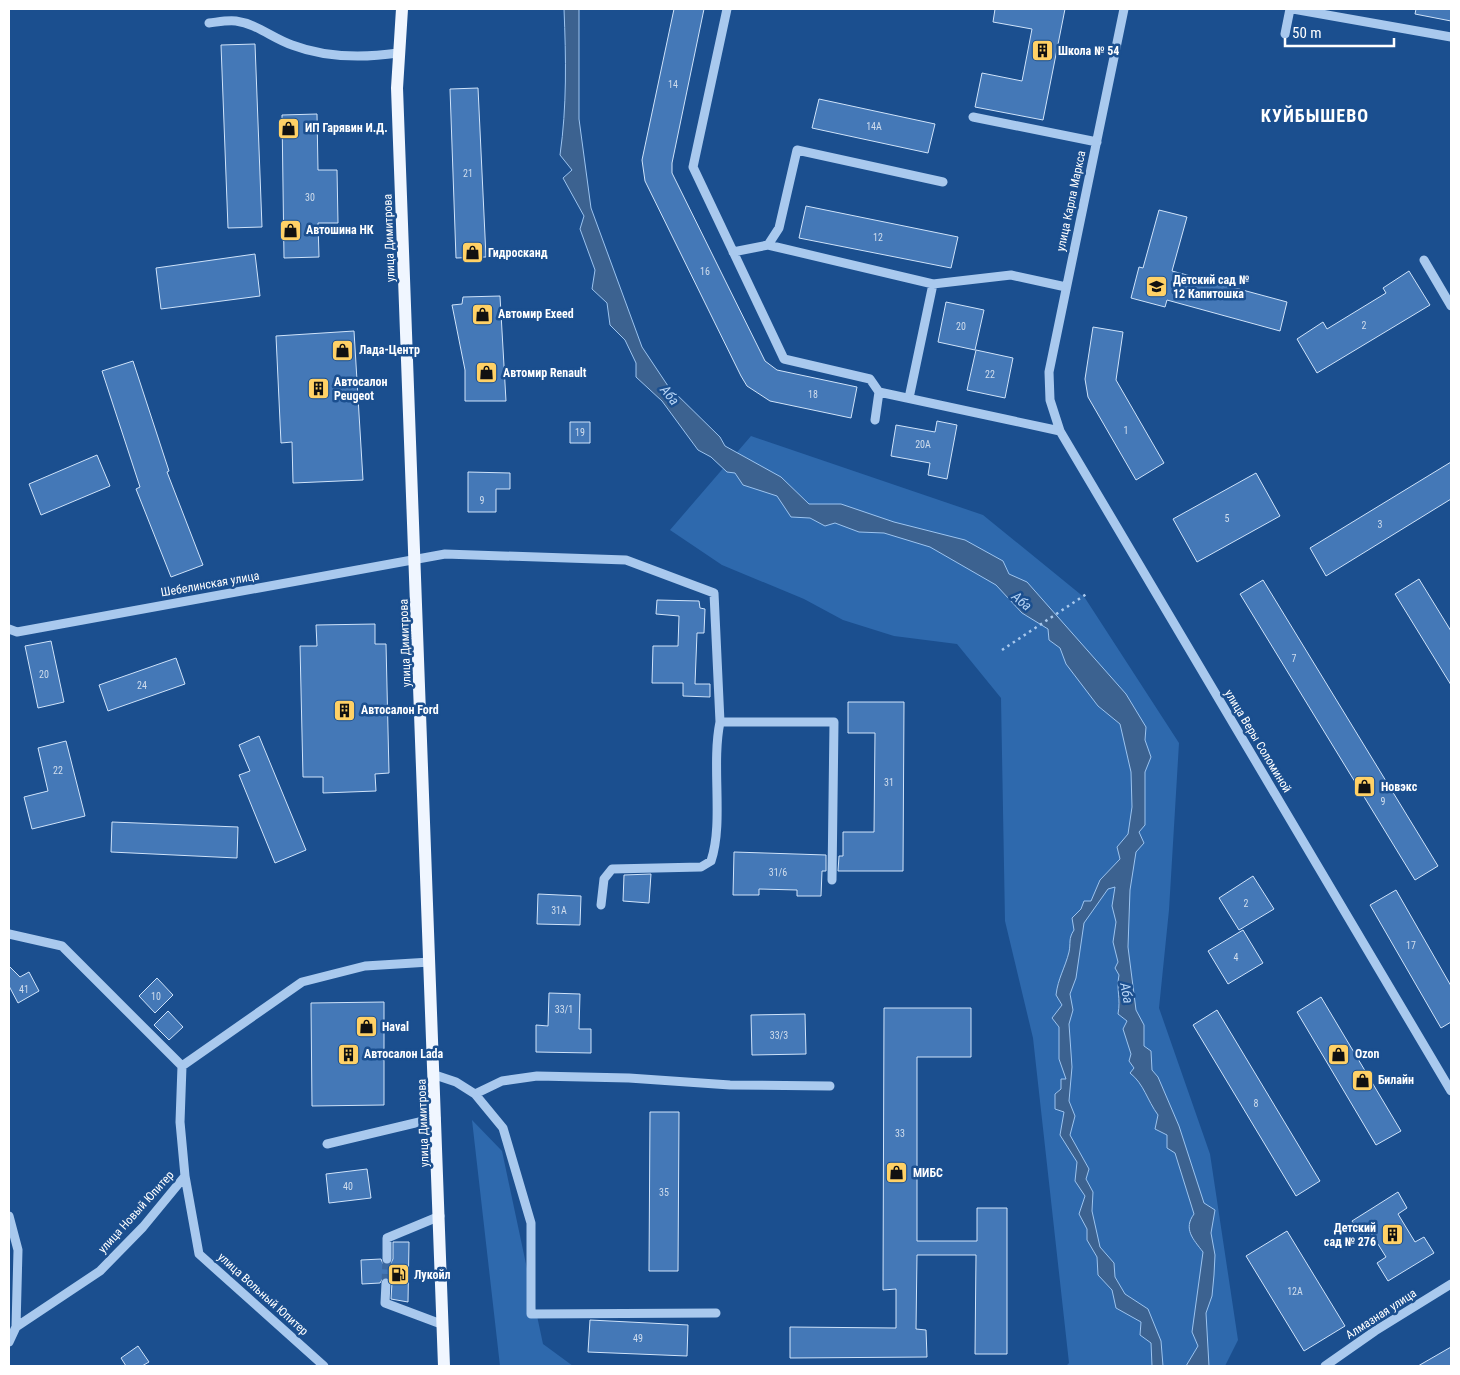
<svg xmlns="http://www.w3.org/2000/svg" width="1460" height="1375" font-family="'Roboto Condensed',sans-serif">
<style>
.green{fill:#2e69ad}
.water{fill:#3c6290;stroke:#9cc4f0}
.building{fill:#4478b7;stroke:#cfe3fa}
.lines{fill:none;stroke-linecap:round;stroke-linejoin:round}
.minor-tunnel{stroke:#3d69a0;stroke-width:9;stroke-dasharray:9 4.5;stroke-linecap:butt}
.path{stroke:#a9c9ee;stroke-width:2.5;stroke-dasharray:2.5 4;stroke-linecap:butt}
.minor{stroke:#a9c9ee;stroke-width:9}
.major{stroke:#f0f6ff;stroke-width:12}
.labels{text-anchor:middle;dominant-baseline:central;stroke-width:5;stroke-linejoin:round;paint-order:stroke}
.number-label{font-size:10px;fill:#d0dded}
.poi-label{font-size:12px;font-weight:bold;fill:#fff;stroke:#1b4f8f;text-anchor:start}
.street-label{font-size:12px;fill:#fff;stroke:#1b4f8f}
.water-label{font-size:14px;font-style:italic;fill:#b5d3f5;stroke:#1b4f8f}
.district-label{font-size:18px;font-weight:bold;letter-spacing:1px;fill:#fff;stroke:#1b4f8f}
</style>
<rect width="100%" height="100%" fill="#1b4f8f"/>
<!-- green -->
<path class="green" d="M751,436L983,515L1085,598L1179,743L1169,910L1159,1008L1210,1154L1238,1340L1225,1366H1066L1069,1363L1033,1038L1005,921L1001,698L957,644L894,636L843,620L804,599L722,565L670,530Z
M472,1120L502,1151L543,1344L573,1366H500Z"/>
<!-- water -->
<path class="water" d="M564,9H579V119L591,208L642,347L668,386L720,437L725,446L781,477L809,504H841L894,522L965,540L1003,561L1009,574L1027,582L1126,694L1146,727L1145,740L1151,757L1145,772V825L1139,832L1144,843L1136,852L1130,890L1128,947L1136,1010L1144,1025V1046L1151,1051L1152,1070L1158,1077L1179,1126L1204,1203L1215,1210L1211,1233L1215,1255L1214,1275L1212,1296L1206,1313L1209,1366H1186L1198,1346L1192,1332L1203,1252C1193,1239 1183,1229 1194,1214L1175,1153L1167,1148V1135L1155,1129L1158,1115C1147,1100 1144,1084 1130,1073L1134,1068L1129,1061L1131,1054L1123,1029L1127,1021L1118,1014C1121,998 1116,990 1119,975L1115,968L1118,962L1113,942L1116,922L1112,906L1115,887L1108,889L1084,923L1076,978L1070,994L1073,1010L1069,1024L1072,1067L1069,1101L1075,1116L1070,1135L1089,1169L1086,1179L1093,1192L1092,1211L1100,1247L1114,1263L1115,1277L1125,1294L1148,1309L1161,1341L1163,1366H1152L1151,1343L1140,1335L1141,1322L1116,1308L1112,1290L1098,1275L1097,1257L1087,1240V1229L1079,1214L1085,1196L1075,1181L1077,1162L1060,1135L1064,1112L1055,1109V1094L1061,1089V1079H1066L1059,1059V1027L1052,1018L1062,1005L1056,995C1058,978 1065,968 1069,952C1071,943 1068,939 1074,930L1072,918L1081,909L1084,901H1091L1100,880L1120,859L1117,847L1128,834L1132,807L1131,772L1120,724L1098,706L1066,664L1060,648L1049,640L1048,629L1022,613L996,585L930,547L884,533L859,532L835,523L825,526L810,518L791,517L777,496L743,485L735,473L727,472L711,457L698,450L662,401L636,377V363L625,340L610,325L607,303L592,289L595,270L580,229L584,216L563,178L572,170L560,155C567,106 566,58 564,9Z"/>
<!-- building -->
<path class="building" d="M674,9H704L672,163V173L765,361L777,370L857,387L851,418L770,401L747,386L741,376L645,181L642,160Z
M995,9H1065L1043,120L975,107L982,73L1022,81L1032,29L993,22Z
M1416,9H1451V21L1415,14Z
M255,44L262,227L228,228L221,45Z
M478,88L486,257L456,258L450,89Z
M819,99L935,124L928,153L812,128Z
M317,114L318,170H337L338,223H318L319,257L284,258L282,115Z
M806,206L958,237L951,268L799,238Z
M1159,210L1187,217L1172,271L1287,302L1280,331L1167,300L1165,307L1131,298L1139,267L1143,268Z
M255,254L260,296L161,309L156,268Z
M1409,271L1430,305L1317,373L1297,339L1323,322L1327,329L1386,293L1383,288Z
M500,296L506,401H465V370L452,305L462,304L463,297Z
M946,302L984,310L975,350L938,342Z
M1093,327L1123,332L1116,380L1164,463L1136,480L1088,397L1085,379Z
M354,331L363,480L293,483L292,442L281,443L276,336Z
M976,350L1013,358L1005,398L967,390Z
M133,361L169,471L167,472L203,565L171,577L136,489L140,487L102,371Z
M937,421L957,425L947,479L928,475L930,463L891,456L896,425L935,432Z
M570,422H590V443H570Z
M97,455L110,486L41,515L29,484Z
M1451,462V499L1326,576L1310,548Z
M468,472L510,473V489H496V512H468Z
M1256,473L1280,516L1197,562L1173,519Z
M1419,579L1451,631V685L1395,594Z
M1263,580L1438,866L1415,880L1240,594Z
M657,600L699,601L700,608L705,609L704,633H697L695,684H710V697L683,696V683H652L653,646H678L679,616L656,614Z
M375,624V644H386L389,773L375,774L376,791L323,793V777H303L300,646H317L316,625Z
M51,641L64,702L38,708L25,646Z
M176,658L185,684L108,711L99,685Z
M848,702H904L903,871H838L839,856H843V832H874L875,733H848Z
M259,736L306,850L275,863L239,775L250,771L239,745Z
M66,741L85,816L32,829L24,797L48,791L38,748Z
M112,822L238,827L237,858L111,852Z
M734,852L826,855V871H822L821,896H797V890L759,889V895H733Z
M651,874L649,903L623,901L624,875Z
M1253,876L1274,909L1239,930L1219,898Z
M1396,890L1451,986V1022L1441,1028L1370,905Z
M538,894L581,896L580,925L537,924Z
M1243,930L1263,963L1228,984L1208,951Z
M9,966L20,977L29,972L39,991L18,1003L9,986Z
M157,978L173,995L155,1013L139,996Z
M549,993L580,994L579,1029H591V1053L536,1052V1025L548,1026Z
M1321,997L1401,1131L1376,1145L1297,1012Z
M384,1002V1105L312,1106L311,1003Z
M884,1008H971V1057H917V1241H977V1208H1007V1354H975L976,1255H917L916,1329L926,1330L927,1357L790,1358V1327L896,1328V1289L883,1290Z
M1217,1010L1320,1181L1296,1196L1193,1025Z
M168,1011L183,1027L169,1040L154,1025Z
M805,1014L806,1054L752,1055L751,1015Z
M650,1112H679L678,1271H649Z
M367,1169L371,1198L329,1203L326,1174Z
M1398,1192L1407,1208L1398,1214L1415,1242L1424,1237L1434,1253L1388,1281L1377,1263L1386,1257L1371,1233L1363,1238L1352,1221Z
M1287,1231L1345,1326L1304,1351L1246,1256Z
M393,1242H409L408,1302L391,1299L392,1283L389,1278H383L380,1283L362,1284L361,1260L381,1259L383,1264L390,1265L393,1259Z
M590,1320L688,1325L687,1356L588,1352Z
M138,1346L149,1362L142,1366H126L121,1358Z
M1451,1347V1366H1418Z"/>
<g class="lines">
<!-- minor-tunnel -->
<path class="minor-tunnel" d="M386,1283L387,1259"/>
<!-- path -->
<path class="path" d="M1002,650L1088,593"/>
<!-- minor -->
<path class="minor" d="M727,9L693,167L784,359L870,379L879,392L875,420
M1124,9L1049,372L1050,400L1060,431L1451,1091
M1293,9L1451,37
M209,23C218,22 227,20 236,21C257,24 272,38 292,45C326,58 363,58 398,53
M1285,34L1290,9
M973,117L1097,142
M768,245L779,228L797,150L943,182
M733,252L768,245L933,284L1011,275L1066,287
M1424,260L1451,306
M879,392L1060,431
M909,398L933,284
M9,629L17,632L445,554L626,560L714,593L720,722H834L832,880
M601,905L604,879L612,869L701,867L711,861C724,822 711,766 720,722
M9,934L62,946L182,1066L302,982L365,966L430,962
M435,1075L456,1082L475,1094L503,1128L531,1223V1314L716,1313
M475,1094L502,1081L537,1076L629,1078L730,1085L830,1086
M327,1144L436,1118
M185,1176L199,1254L324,1366
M9,1216L18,1250L16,1327L9,1342
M387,1259V1238L440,1216
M386,1283L385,1303L441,1324
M16,1327L100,1271L143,1227L185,1176L180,1122L182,1066
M1325,1366L1375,1331L1451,1284"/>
<!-- major -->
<path class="major" d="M402,9L397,88L444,1366"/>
</g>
<!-- icons -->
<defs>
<symbol id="building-square" viewBox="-11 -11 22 22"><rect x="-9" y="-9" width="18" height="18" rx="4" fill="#ffd166" stroke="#1b4f8f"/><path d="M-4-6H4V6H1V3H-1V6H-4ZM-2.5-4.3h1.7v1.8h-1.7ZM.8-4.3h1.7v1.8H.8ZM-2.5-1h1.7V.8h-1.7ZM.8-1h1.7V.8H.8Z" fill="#111"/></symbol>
<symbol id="shop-square" viewBox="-11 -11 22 22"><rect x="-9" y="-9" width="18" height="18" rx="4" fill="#ffd166" stroke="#1b4f8f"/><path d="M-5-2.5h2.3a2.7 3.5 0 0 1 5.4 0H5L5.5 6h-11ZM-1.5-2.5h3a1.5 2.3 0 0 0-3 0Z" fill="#111"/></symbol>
<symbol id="school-square" viewBox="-11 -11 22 22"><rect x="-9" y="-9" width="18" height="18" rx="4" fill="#ffd166" stroke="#1b4f8f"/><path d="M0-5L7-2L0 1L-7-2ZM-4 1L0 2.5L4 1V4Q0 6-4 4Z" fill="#111"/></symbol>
<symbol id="fuel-square" viewBox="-11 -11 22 22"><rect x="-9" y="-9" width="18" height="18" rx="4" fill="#ffd166" stroke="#1b4f8f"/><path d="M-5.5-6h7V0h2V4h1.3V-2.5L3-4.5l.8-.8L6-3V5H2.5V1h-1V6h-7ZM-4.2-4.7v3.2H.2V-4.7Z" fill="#111"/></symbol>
</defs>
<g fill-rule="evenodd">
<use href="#building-square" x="1030" y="38" width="25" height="25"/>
<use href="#shop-square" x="276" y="116" width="25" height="25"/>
<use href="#shop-square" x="278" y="218" width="25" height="25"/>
<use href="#shop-square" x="460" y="240" width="25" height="25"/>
<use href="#school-square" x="1144" y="274" width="25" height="25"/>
<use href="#shop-square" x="470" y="302" width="25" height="25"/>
<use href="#shop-square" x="330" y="338" width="25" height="25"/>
<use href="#shop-square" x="474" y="360" width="25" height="25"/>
<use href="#building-square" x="306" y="376" width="25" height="25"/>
<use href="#building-square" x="332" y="698" width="25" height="25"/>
<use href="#shop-square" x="1352" y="774" width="25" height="25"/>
<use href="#shop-square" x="354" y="1014" width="25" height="25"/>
<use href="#building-square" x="336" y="1042" width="25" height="25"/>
<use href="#shop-square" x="1326" y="1042" width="25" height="25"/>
<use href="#shop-square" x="1350" y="1068" width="25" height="25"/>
<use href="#shop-square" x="884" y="1160" width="25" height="25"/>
<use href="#building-square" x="1380" y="1222" width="25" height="25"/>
<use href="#fuel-square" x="386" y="1262" width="25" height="25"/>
</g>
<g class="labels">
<!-- number labels -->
<g class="number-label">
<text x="673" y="84">14</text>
<text x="874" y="126">14А</text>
<text x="468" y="173">21</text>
<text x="310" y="197">30</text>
<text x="878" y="237">12</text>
<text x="705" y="271">16</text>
<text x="1364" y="325">2</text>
<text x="961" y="326">20</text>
<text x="990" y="374">22</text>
<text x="813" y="394">18</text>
<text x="1126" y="430">1</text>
<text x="580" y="432">19</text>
<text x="923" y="444">20А</text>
<text x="482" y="500">9</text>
<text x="1227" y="518">5</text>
<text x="1380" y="524">3</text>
<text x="1294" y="658">7</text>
<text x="44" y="674">20</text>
<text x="142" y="685">24</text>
<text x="58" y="770">22</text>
<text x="889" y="782">31</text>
<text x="1383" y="801">9</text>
<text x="778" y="872">31/6</text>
<text x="1246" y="903">2</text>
<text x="559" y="910">31А</text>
<text x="1411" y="945">17</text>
<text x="1236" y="957">4</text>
<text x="24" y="989">41</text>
<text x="156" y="996">10</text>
<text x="564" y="1009">33/1</text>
<text x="779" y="1035">33/3</text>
<text x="1256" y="1103">8</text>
<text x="900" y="1133">33</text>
<text x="348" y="1186">40</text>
<text x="664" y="1192">35</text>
<text x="1295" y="1291">12А</text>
<text x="638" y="1338">49</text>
</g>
<!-- poi labels -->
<g class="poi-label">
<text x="1058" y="51">Школа № 54</text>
<text x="305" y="128">ИП Гарявин И.Д.</text>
<text x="306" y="230">Автошина НК</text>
<text x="488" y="253">Гидросканд</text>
<text x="1173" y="280">Детский сад №<tspan x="1173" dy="14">12 Капитошка</tspan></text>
<text x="498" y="314">Автомир Exeed</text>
<text x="359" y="350">Лада-Центр</text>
<text x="503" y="373">Автомир Renault</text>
<text x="334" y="382">Автосалон<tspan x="334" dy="14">Peugeot</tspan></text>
<text x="361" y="710">Автосалон Ford</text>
<text x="1381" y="787">Новэкс</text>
<text x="382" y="1027">Haval</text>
<text x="364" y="1054">Автосалон Lada</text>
<text x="1355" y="1054">Ozon</text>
<text x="1378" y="1080">Билайн</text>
<text x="913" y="1173">МИБС</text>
<text x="1376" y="1228" text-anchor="end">Детский<tspan x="1376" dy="14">сад № 276</tspan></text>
<text x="414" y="1275">Лукойл</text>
</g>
<!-- street labels -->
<g class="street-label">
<text transform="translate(1071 201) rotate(-78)">улица Карла Маркса</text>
<text transform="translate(389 238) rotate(-92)">улица Димитрова</text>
<text transform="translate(210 584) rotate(-10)">Шебелинская улица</text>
<text transform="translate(405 643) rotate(-92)">улица Димитрова</text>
<text transform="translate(1258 741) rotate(59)">улица Веры Соломиной</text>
<text transform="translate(423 1123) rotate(-92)">улица Димитрова</text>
<text transform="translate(136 1212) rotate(-48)">улица Новый Юпитер</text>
<text transform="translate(263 1294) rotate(42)">улица Вольный Юпитер</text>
<text transform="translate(1381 1314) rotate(-33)">Алмазная улица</text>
</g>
<!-- water labels -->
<g class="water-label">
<text transform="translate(670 395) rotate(51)">Аба</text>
<text transform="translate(1022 601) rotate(40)">Аба</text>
<text transform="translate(1127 993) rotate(79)">Аба</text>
</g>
<!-- district labels -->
<g class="district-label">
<text x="1315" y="115">КУЙБЫШЕВО</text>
</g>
</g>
<!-- border -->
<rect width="1460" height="1375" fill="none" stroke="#ffffff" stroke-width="20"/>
<!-- scale -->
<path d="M1285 38v8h109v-8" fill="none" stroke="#ffffff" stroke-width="2.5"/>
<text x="1292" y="38" font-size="15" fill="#ffffff" stroke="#1b4f8f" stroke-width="4" paint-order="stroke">50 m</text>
</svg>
